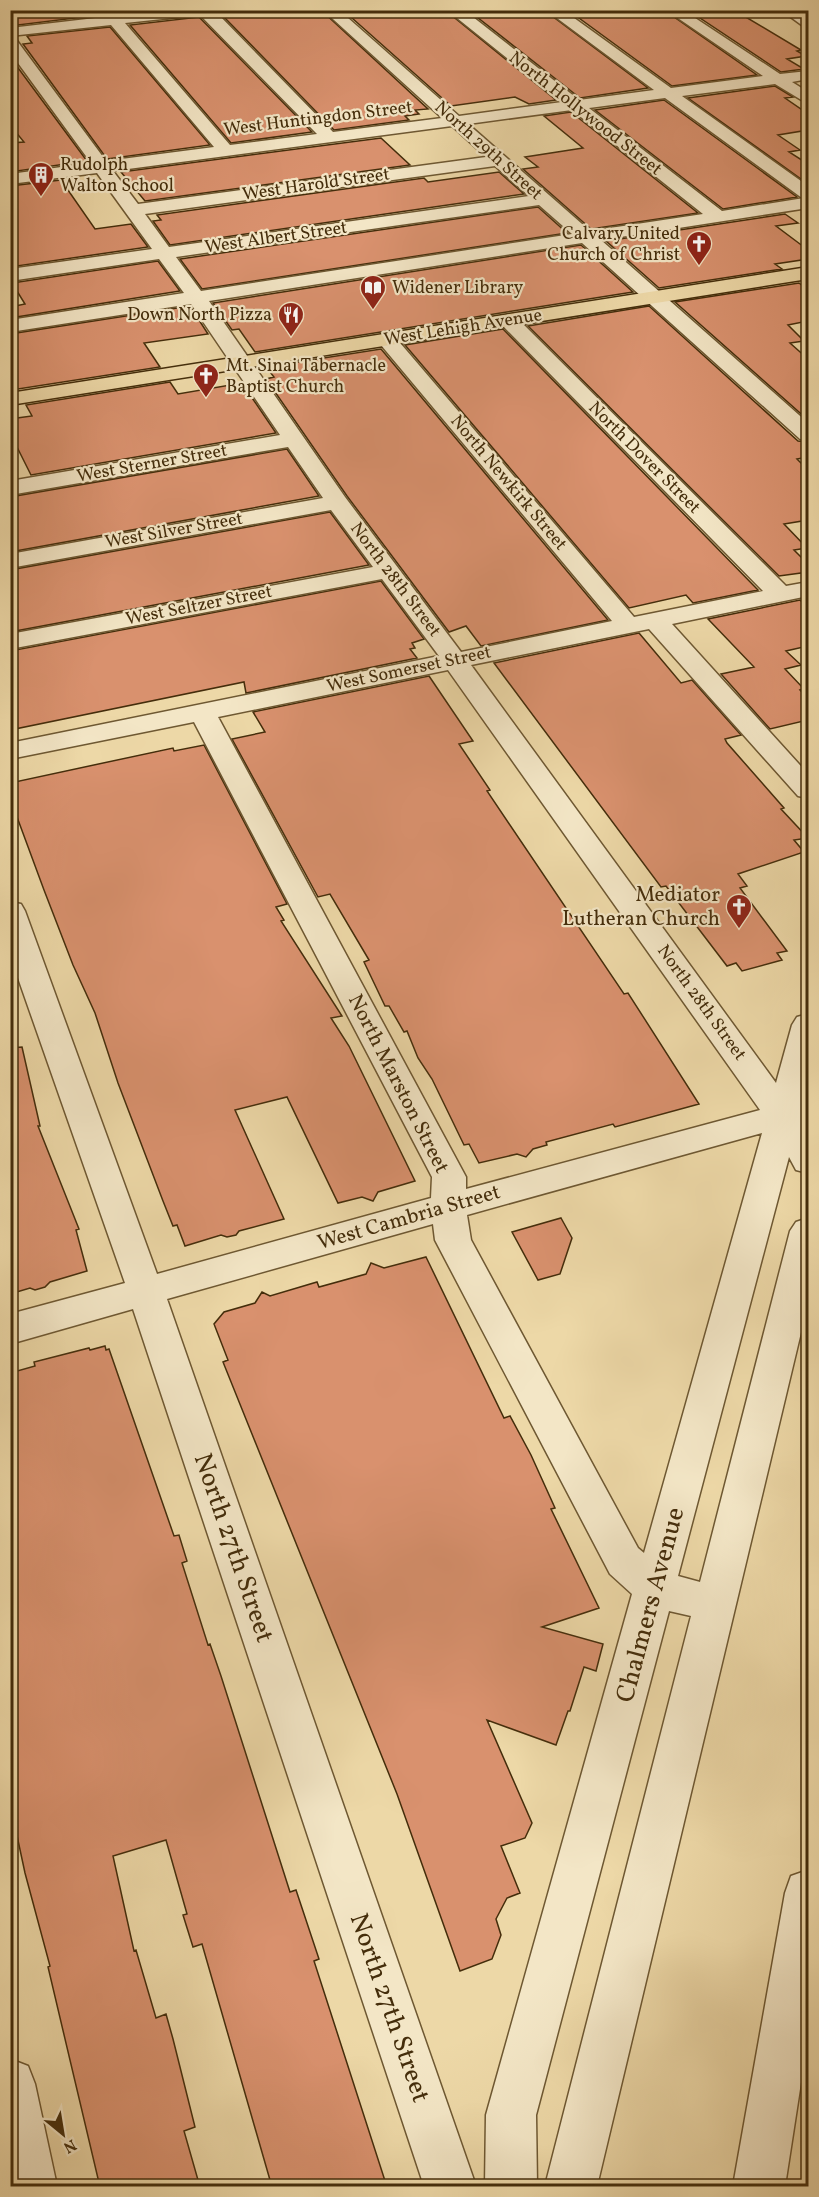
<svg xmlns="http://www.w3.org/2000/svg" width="819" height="2197" font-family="Vollkorn,serif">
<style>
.building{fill:#d9916e;stroke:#442d0b;stroke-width:1.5}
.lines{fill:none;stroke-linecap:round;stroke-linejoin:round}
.minor-casing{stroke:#6e5832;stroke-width:3}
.major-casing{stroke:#442d0b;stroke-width:3}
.minor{fill:#f3e6c6;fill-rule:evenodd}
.major{fill:#edd8a7;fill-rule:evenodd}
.labels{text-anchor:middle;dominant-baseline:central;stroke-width:4.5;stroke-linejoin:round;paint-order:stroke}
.far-street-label{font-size:18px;fill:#442d0b;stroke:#f3e6c6}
.far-poi-label{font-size:18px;fill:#442d0b;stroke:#f3e6c6;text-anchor:start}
.poi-label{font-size:21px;fill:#442d0b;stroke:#f3e6c6;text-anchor:end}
.street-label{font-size:21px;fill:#442d0b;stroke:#f3e6c6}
.near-street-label{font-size:26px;fill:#442d0b;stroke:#f3e6c6}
</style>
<rect width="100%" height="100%" fill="#edd8a7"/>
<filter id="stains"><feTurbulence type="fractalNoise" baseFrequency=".00333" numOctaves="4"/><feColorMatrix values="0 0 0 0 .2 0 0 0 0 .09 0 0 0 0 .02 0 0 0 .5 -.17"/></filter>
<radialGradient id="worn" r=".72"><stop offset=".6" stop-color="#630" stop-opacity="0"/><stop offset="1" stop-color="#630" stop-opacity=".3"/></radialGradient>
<!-- building -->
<path class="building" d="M10,10H97L100,15L18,25L10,15Z
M292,10H321L428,109L415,110L419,114L405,116L409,120L334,130L222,15L254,11L258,14Z
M343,10H445L556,100L529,104L515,97L451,106Z
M468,10H544L648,88L580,98Z
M568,10H664L757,75L672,86Z
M688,10H734L801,50L797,51L806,56L787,59L804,69L781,72Z
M199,17L312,132L231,143L130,25Z
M110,27L210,145L107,159L23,44L32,43L27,36Z
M10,57L87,161L10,172V143L24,142L10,125Z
M775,86L793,97L785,98L808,114V130L778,135L800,150L789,152L808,164V184L688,98Z
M664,100L797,197L723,209L595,110Z
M571,112L698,213L591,229L523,169L538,167L525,157L583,148L544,116Z
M381,138L410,165L145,201L121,172Z
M499,172L524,194L170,245L153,221L161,220L157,215L424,178L428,182Z
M61,180L95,229L131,224L148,247L10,267V186Z
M538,207L567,233L202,289L180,259Z
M785,214L798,223L776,226L808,250V259L775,264L782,269L659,288L606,241Z
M581,245L633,292L255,352L239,329L232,330L213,303Z
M158,261L180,291L10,318V307L25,304L12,283Z
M799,283L808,290V321L788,325L804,341L790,343L808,359V420L675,302Z
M190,306L208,334L144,343L160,367L18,389L10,376V334Z
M649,306L798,441L808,442V457L797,459L808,470V520L784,524L807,548L794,550L808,564V572L779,576L528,326Z
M503,329L758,590L693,603L686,595L629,608L405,345Z
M381,349L608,620L481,646L466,626L449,632L347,496L266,379L274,377L266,367Z
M170,382L178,394L242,383L276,433L31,475L10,433V419L32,416L26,405Z
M287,449L319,496L10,552V535L16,534L10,523V497Z
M330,512L369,565L10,632V615L17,614L10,600V570Z
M381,581L424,639L412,643L415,648L410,649L417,658L246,693L244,682L10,730V651Z
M800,600L808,608V646L786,651L801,665L785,669L804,689L800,690L808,699V720L770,729L721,674L754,667L708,619Z
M639,633L681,683L692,680L741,735L725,739L727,743L784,808L781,809L808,838L794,840L804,852L738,874L747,886L740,888L787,951L777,953L782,960L742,971L736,963L727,966L666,886L661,887L494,663Z
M429,676L473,741L459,744L490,790L487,791L624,994L628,993L699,1104L615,1127L613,1124L546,1142L547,1145L533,1149L526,1157L517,1154L479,1163L469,1144L464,1145L432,1079L418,1058L407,1031L404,1032L389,1006H385L364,962L369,960L330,894L318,897L232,739L265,732L253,712Z
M204,745L287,904L276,907L284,920L281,921L342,1016L331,1018L349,1046L415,1181L378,1192L373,1201L362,1197L338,1203L287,1097L235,1110L284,1219L239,1231L236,1235L227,1237L221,1235L185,1246L177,1225L173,1226L163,1201L118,1083L95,1013L73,965L44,890L17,817L10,795V783L173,748L174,751Z
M22,1047L40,1126H38L79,1229L76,1230L87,1271L50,1282L45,1287L35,1290L30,1288L10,1294V1048Z
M561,1218L572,1238L560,1274L538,1280L512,1232Z
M426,1257L504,1418L510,1416L531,1455L555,1508L551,1509L599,1608L542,1627L603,1644L596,1671L584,1667L570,1711H568L556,1745L487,1720L532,1823L525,1838L501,1846L520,1893L507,1898L496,1919L501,1935L492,1959L460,1971L397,1794L223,1362L228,1360L214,1324L224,1312L255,1303L262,1292L270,1296L317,1282L319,1287L366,1274L371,1263L384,1268Z
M105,1346L106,1350L109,1349L174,1536L179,1535L187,1561L182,1563L208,1645L210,1644L221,1676L290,1892L296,1890L319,1959L314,1961L387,2187H272L202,1944L193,1947L183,1915L187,1914L166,1840L113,1856L134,1951L136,1950L156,2018L166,2014L173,2039L195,2127L184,2131L200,2187H100L48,1967L50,1966L25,1873L10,1803V1373L35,1366L34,1362L89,1348L90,1350Z"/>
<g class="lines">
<defs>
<path id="minor" d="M99,10H114L118,16L164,10H214L333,132L442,118L323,10H339L459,116L562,102L447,10H464L579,100L654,90L546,10H563L671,88L763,76L666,10H683L780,74L808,71V79L792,82L808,92V104L775,84L682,96L808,186V208L601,240L808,423V440L800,439L582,243L209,301L345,497L461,652L612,621L381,345L378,341L381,337H395L634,617L763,591L502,325L499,321L502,317H516L786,586L808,582V596L672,624L808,774V798L798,796L649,629L471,665L776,1083L792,1025L797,1017L808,1014V1083L805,1098L808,1097V1121L802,1122L808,1133V1173L796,1170L789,1157L678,1576L700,1582L790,1231L796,1222L808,1218V1303L597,2186H545L691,1616L669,1611L536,2115L537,2186H485L486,2115L632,1594L610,1574L435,1240L433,1224L167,1299L476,2186H424L133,1309L10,1344V1314L125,1283L10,955V902L21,904L25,911L157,1274L431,1198L432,1177L194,722L10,759V743L439,656L382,579L10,649V634L373,567L331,510L10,568V554L323,498L288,447L10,495V481L280,435L191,304L10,332V320L184,293L159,259L10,281V269L152,249L97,173L10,184V174L91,163L10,52V37L15,38L106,161L214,147L111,25L10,36V28L104,17ZM200,15L317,134L230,145L125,23ZM665,98L802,198H804L722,211L589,108ZM572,110L703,214L590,231L468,124ZM452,126L486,157L138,204L113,171ZM495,166L529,196L169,247L145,214ZM539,205L572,234L201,291L176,257ZM448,670L760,1110L466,1189V1177L218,717ZM762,1133L644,1553L638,1548L471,1240L467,1215Z
M781,10H798L808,17V27L803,26Z
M808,1870V2037L785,2186H733L785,1893L791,1876Z
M10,2059L28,2066L35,2084L57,2186H10Z"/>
<path id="major" d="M808,267V279L10,405V393Z"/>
</defs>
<!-- minor casing -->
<use href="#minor" class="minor-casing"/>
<!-- major casing -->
<use href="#major" class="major-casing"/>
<!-- minor -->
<use href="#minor" class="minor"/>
<!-- major -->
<use href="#major" class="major"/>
</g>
<!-- icons -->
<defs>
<symbol id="building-pin" viewBox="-11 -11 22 30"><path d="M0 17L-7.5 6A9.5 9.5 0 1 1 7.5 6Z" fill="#8f2418" stroke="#f3e6c6"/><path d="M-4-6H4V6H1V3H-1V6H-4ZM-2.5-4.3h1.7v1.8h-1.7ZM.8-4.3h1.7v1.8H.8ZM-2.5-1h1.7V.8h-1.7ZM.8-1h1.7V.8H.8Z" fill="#fff"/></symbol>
<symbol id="church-pin" viewBox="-11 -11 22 30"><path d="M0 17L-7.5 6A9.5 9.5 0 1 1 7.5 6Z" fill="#8f2418" stroke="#f3e6c6"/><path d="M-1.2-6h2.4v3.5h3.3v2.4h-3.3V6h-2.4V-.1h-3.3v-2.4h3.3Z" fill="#fff"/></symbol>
<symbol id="library-pin" viewBox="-11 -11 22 30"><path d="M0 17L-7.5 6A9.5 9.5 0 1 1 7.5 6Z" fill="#8f2418" stroke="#f3e6c6"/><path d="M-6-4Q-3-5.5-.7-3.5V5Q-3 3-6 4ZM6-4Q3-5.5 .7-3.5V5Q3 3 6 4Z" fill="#fff"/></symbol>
<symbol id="restaurant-pin" viewBox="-11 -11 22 30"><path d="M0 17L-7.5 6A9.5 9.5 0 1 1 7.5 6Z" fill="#8f2418" stroke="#f3e6c6"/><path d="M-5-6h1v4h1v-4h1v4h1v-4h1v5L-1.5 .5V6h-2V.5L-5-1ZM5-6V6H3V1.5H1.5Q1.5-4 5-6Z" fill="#fff"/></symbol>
</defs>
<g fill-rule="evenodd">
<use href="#building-pin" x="26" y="160" width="30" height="40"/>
<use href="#church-pin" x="684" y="229" width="30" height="40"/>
<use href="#library-pin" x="358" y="273" width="30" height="40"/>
<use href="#restaurant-pin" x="276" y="300" width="30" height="40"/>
<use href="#church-pin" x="191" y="361" width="30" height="40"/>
<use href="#church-pin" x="724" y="892" width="30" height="40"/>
</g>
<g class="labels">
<!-- far-street labels -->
<g class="far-street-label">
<text transform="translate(585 114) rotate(38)">North Hollywood Street</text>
<text transform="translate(318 119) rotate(-7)">West Huntingdon Street</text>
<text transform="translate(488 151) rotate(42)">North 29th Street</text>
<text transform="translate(316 185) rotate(-8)">West Harold Street</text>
<text transform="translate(276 238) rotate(-8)">West Albert Street</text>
<text transform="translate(463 328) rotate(-9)">West Lehigh Avenue</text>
<text transform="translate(644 458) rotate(45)">North Dover Street</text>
<text transform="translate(152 464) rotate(-10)">West Sterner Street</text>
<text transform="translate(508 483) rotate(50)">North Newkirk Street</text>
<text transform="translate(174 531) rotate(-10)">West Silver Street</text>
<text transform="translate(395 580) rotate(53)">North 28th Street</text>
<text transform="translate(199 606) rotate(-11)">West Seltzer Street</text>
<text transform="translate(409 670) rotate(-12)">West Somerset Street</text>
<text transform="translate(701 1003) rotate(54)">North 28th Street</text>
</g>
<!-- far-poi labels -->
<g class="far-poi-label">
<text x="60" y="165">Rudolph<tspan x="60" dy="21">Walton School</tspan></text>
<text x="680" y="234" text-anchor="end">Calvary United<tspan x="680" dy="21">Church of Christ</tspan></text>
<text x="392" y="288">Widener Library</text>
<text x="272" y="315" text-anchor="end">Down North Pizza</text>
<text x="226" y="366">Mt. Sinai Tabernacle<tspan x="226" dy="21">Baptist Church</tspan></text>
</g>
<!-- poi labels -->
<g class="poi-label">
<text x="720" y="895">Mediator<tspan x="720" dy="24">Lutheran Church</tspan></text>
</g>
<!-- street labels -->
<g class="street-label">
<text transform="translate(398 1084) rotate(63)">North Marston Street</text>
<text transform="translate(409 1218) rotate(-16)">West Cambria Street</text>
</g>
<!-- near-street labels -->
<g class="near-street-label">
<text transform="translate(233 1548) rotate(71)">North 27th Street</text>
<text transform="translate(651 1605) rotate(-75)">Chalmers Avenue</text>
<text transform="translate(389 2008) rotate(71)">North 27th Street</text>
</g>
</g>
<!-- margin -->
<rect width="819" height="2197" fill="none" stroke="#edd8a7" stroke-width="36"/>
<rect x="12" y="12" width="795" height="2173" fill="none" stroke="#442d0b" stroke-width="3"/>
<rect x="18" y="18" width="783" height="2161" fill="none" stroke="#442d0b" stroke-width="1.5"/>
<!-- north arrow -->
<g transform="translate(63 2134) rotate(150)" stroke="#f3e6c6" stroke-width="4.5" paint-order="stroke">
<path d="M0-4.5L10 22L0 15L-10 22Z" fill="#442d0b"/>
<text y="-9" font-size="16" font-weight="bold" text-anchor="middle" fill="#442d0b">N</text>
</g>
<rect width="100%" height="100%" filter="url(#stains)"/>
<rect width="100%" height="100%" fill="url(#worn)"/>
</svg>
